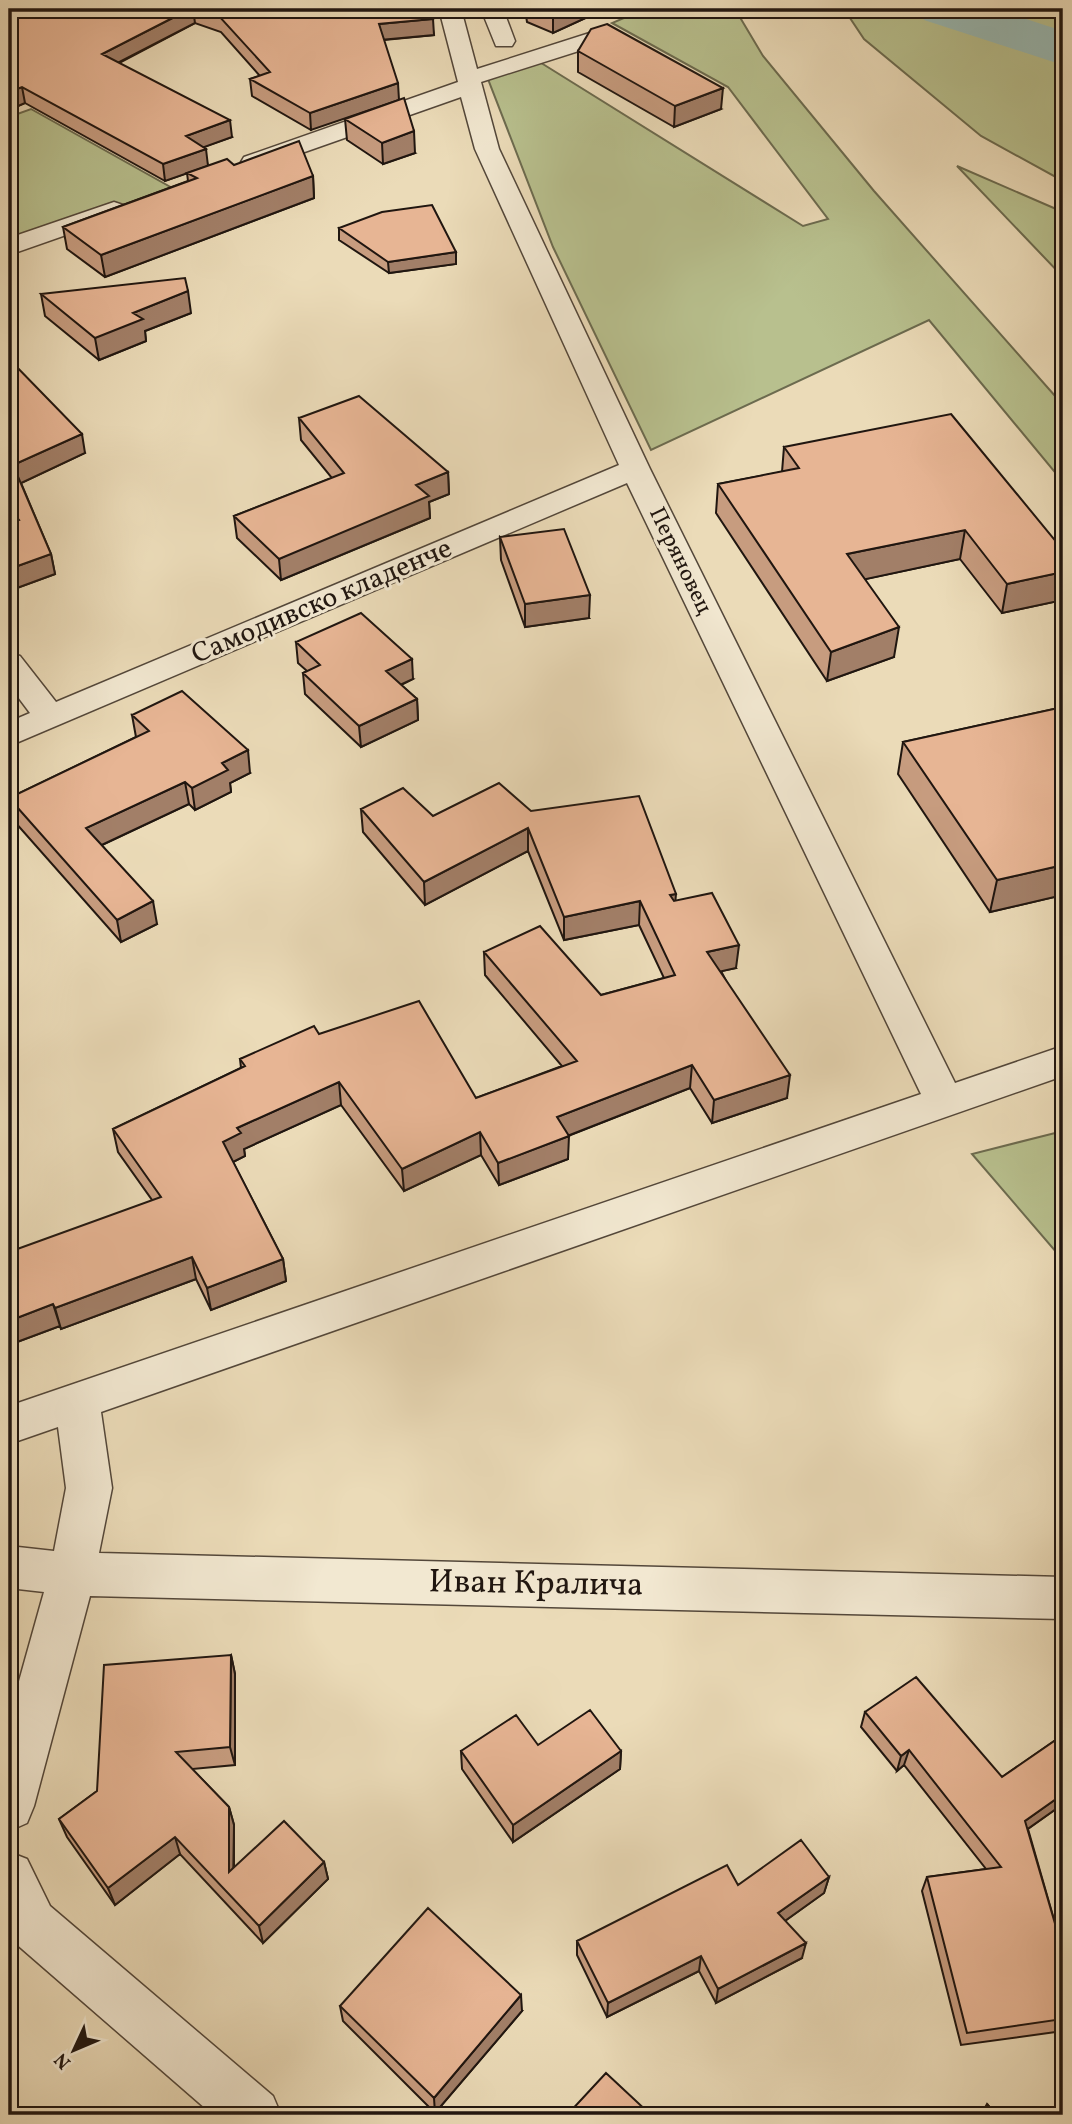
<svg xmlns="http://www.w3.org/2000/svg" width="1072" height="2124" font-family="Vollkorn,serif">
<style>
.green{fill:#b8c08e;stroke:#6c6b4f;stroke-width:2}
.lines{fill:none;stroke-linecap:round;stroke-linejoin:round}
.river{fill:#99bab4;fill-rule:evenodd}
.minor-casing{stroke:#53473a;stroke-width:3}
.minor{fill:#f2e8d1;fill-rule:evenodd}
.wall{fill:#c79c7f;stroke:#201610;stroke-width:2}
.shaded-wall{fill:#a27f68;stroke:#201610;stroke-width:2}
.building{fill:#e7b594;stroke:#201610;stroke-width:2}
.labels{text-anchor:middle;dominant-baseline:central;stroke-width:6;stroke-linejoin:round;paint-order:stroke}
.far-street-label{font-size:23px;fill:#201610;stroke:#f2e8d1}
.street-label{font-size:28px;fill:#201610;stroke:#f2e8d1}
.near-street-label{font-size:33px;fill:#201610;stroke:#f2e8d1}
</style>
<rect width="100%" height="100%" fill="#ebdbb8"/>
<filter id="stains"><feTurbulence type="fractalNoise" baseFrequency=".00286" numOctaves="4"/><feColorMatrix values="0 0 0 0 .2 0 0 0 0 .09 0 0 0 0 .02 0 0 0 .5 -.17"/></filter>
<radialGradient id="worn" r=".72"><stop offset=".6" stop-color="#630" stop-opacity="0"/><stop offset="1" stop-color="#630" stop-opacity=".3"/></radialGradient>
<!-- green -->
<path class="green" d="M645,9H735L763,56L874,191L1063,405V482L929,320L651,450L553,247L488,79L538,61L803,226L828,219L728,87L612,23Z
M844,9H1063V181L981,136L864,39Z
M31,109L174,189L9,247V117Z
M957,166L1063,212V277Z
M1063,1131V1260L972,1154Z"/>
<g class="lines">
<!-- river -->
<path class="river" d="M916,9H995L1063,31V65L924,20Z"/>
<defs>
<path id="minor" d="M439,9H461L477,69L599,30L610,37L607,42L481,82L499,149L650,469L955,1083L1063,1046V1076L101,1412L112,1488L99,1553L1063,1577V1619L90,1596L34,1806L27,1823L9,1831V1717L44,1592L9,1588V1546L54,1551L66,1488L58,1427L9,1444V1406L921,1094L627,483L9,746V722L30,713L9,685V653L20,656L56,702L619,465L475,149L461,97L262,167H244L241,162L244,157L458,82Z
M481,9H503L515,41L512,46H496Z
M114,202L123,205L127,210L123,215L9,255V238Z
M9,1852L27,1859L50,1906L273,2096L281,2115H213L14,1942L9,1932Z"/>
</defs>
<!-- minor casing -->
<use href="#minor" class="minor-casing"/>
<!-- minor -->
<use href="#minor" class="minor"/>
</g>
<!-- wall -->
<path class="wall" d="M41,9H429L434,35L384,40L311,130L252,96L250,79L260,76L221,32L195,23L119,63L232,137L203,147L208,166L234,165L313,176L314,198L105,277L67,249L63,227L188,181L187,173L165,181L25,103L9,110V20Z
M525,9H605L553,33L527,22Z
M578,51L721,109L674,127L578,72Z
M345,119L415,153L383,164L347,140Z
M339,228L456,252V264L389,273L339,240Z
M41,294L191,313L145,331L146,341L99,360L45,316Z
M9,359L85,453L21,483L51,554L55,574L17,588L9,579Z
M299,418L448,472L449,494L429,502L430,518L281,580L237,538L234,516L332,478L301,440Z
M784,447L1063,550V600L1002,613L960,559L865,579L894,657L827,681L716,513L718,484L782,472Z
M500,537L589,618L525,627L501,560Z
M296,642L413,679L401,685L417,699L418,720L361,747L305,694L303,673L307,671L298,663Z
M1063,707V895L990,912L898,774L903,742Z
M132,715L250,773L230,783L231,792L195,810L189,804L102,845L157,924L121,942L14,821L9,798L136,737Z
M361,809L433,816L531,811L675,901L736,968L721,971L787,1098L712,1123L690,1088L568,1136V1159L499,1185L481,1155L404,1191L341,1105L244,1149L245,1156L233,1162L283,1259L286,1281L211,1310L196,1279L61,1329L60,1326L9,1345L152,1200L118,1152L113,1129L241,1068L240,1059L319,1034L476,1098L562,1066L485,975L484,952L601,995L664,978L639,925L564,940L528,851L425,905L363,832Z
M231,1655L235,1674V1765L192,1769L229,1807L234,1825V1867L324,1862L328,1879L263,1943L180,1854L115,1905L67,1837L59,1819L97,1791Z
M865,1712L1002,1777L1063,1735V1804L1028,1829L1063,1951V2031L961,2045L922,1891L927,1877L986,1869L904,1765L897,1771L861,1727Z
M538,1745L621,1751L620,1769L513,1842L462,1769L461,1751Z
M829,1877L824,1893L785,1921L802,1958L716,2003L699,1971L607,2017L577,1955V1941L738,1885Z
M340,2006L522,2011L435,2113L343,2021Z
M987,2104L996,2115H981Z"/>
<!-- shaded-wall -->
<path class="shaded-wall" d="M190,9H193L195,23L104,70L102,54Z
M553,9H605L553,33Z
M433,19L434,35L380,40L379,24Z
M398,83L399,100L311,130L310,113Z
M22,87L25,103L9,110V92Z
M723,88L721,109L674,127L675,106Z
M230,120L232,137L188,153L186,136Z
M414,131L415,153L383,164L382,143Z
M206,149L208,166L165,181L163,164Z
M313,176L314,198L105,277L101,255Z
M456,252V264L389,273L388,262Z
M188,291L191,313L145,331L146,341L99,360L95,338L133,313Z
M82,434L85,453L17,485L13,465Z
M448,472L449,494L429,502L430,518L281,580L279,559L416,485Z
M965,530L960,559L843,584L847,554Z
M51,554L55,574L17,588L12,568Z
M1063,572V600L1002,613L1007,584Z
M590,595L589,618L525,627V604Z
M899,627L894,657L827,681L831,652Z
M412,659L413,679L387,691L386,671Z
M417,699L418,720L361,747L359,726Z
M248,750L250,773L230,783L231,792L195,810L192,788L222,763Z
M185,782L189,804L91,850L86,828Z
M528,828V851L425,905L424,882Z
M1063,865V895L990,912L997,880Z
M676,894L674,917L670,895Z
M153,901L157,924L121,942L117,920Z
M640,901L639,925L564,940V917Z
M739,945L736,968L705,975L707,952Z
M692,1065L690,1088L557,1140V1117Z
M790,1075L787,1098L712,1123L714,1100Z
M339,1082L341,1105L244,1149L245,1156L227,1165L223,1142L237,1128Z
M480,1132L481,1155L404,1191L402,1169Z
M569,1136L568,1159L499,1185L498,1163Z
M192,1257L196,1279L61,1329L55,1308Z
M283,1259L286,1281L211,1310L207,1288Z
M53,1304L60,1326L9,1345V1321Z
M231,1655L235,1674V1765L230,1747Z
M909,1750L904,1765L897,1771L901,1756Z
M621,1751L620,1769L513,1842V1825Z
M1063,1794V1804L1019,1835L1025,1821Z
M229,1807L234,1825L233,1889L229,1872Z
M175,1837L180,1854L115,1905L108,1888Z
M324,1862L328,1879L263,1943L259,1926Z
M829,1877L824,1893L775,1928L778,1913Z
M806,1943L802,1958L716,2003L718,1989Z
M701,1956L699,1971L607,2017L608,2003Z
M521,1995L522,2011L435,2113L434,2098Z"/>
<!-- building -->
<path class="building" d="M41,9H190L102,54L230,120L186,136L206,149L163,164L22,87L9,92V20Z
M199,9H429L433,19L379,24L398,83L310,113L250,79L270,72L219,16Z
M607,24L723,88L675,106L578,51L591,29Z
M404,98L414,131L382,143L345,119Z
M299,141L313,176L101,255L63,227L197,178L187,173L227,159L234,165Z
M432,205L456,252L388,262L339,228L382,212Z
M185,278L188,291L133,313L143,319L95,338L41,294Z
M9,359L82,434L13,465L51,554L12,568L9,564V523L19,520L9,508Z
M359,396L448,472L416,485L429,496L279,559L234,516L344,473L299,418Z
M951,414L1063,550V572L1007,584L965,530L847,554L899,627L831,652L718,484L799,468L784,447Z
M564,529L590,595L525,604L500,537Z
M361,613L412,659L386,671L417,699L359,726L303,673L320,665L296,642Z
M182,691L248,750L222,763L228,770L192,788L185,782L86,828L153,901L117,920L9,798L149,731L132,715Z
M1063,707V865L997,880L903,742Z
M499,783L531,811L639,796L676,894L670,895L674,901L712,893L739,945L707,952L790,1075L714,1100L692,1065L557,1117L569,1136L498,1163L480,1132L402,1169L339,1082L237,1128L241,1133L223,1142L283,1259L207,1288L192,1257L55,1308L53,1304L9,1321V1252L161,1197L113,1129L245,1066L240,1059L314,1026L319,1034L419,1001L476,1098L577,1061L484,952L540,926L601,995L675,975L640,901L564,917L528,828L424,882L361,809L403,788L433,816Z
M231,1655L230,1747L176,1752L229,1807V1872L284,1821L324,1862L259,1926L175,1837L108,1888L59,1819L97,1791L104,1665Z
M916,1677L1002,1777L1063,1735V1794L1025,1821L1063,1951V2019L967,2033L927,1877L1001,1867L909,1750L901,1756L865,1712Z
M590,1710L621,1751L513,1825L461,1751L516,1715L538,1745Z
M801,1840L829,1877L778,1913L806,1943L718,1989L701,1956L608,2003L577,1941L727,1865L738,1885Z
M428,1908L521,1995L434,2098L340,2006Z
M606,2073L651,2115H567Z
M987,2104L996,2115H990Z"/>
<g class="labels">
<!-- far-street labels -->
<g class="far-street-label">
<text transform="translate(680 561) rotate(64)">Перяновец</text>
</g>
<!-- street labels -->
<g class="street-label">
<text transform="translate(322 602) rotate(-23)">Самодивско кладенче</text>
</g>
<!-- near-street labels -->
<g class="near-street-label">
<text transform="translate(536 1585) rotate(1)">Иван Кралича</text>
</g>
</g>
<!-- margin -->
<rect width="1072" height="2124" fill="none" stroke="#ebdbb8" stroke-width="35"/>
<rect x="10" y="10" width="1051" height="2103" fill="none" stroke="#201610" stroke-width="3.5"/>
<rect x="18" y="18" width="1037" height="2089" fill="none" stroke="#201610" stroke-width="2"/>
<!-- north arrow -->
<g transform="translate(74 2050) rotate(226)" stroke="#f2e8d1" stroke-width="5" paint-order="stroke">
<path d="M0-5L12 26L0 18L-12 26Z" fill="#201610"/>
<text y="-10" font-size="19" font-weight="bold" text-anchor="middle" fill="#201610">N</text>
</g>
<rect width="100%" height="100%" filter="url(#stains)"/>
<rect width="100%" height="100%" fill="url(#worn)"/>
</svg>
